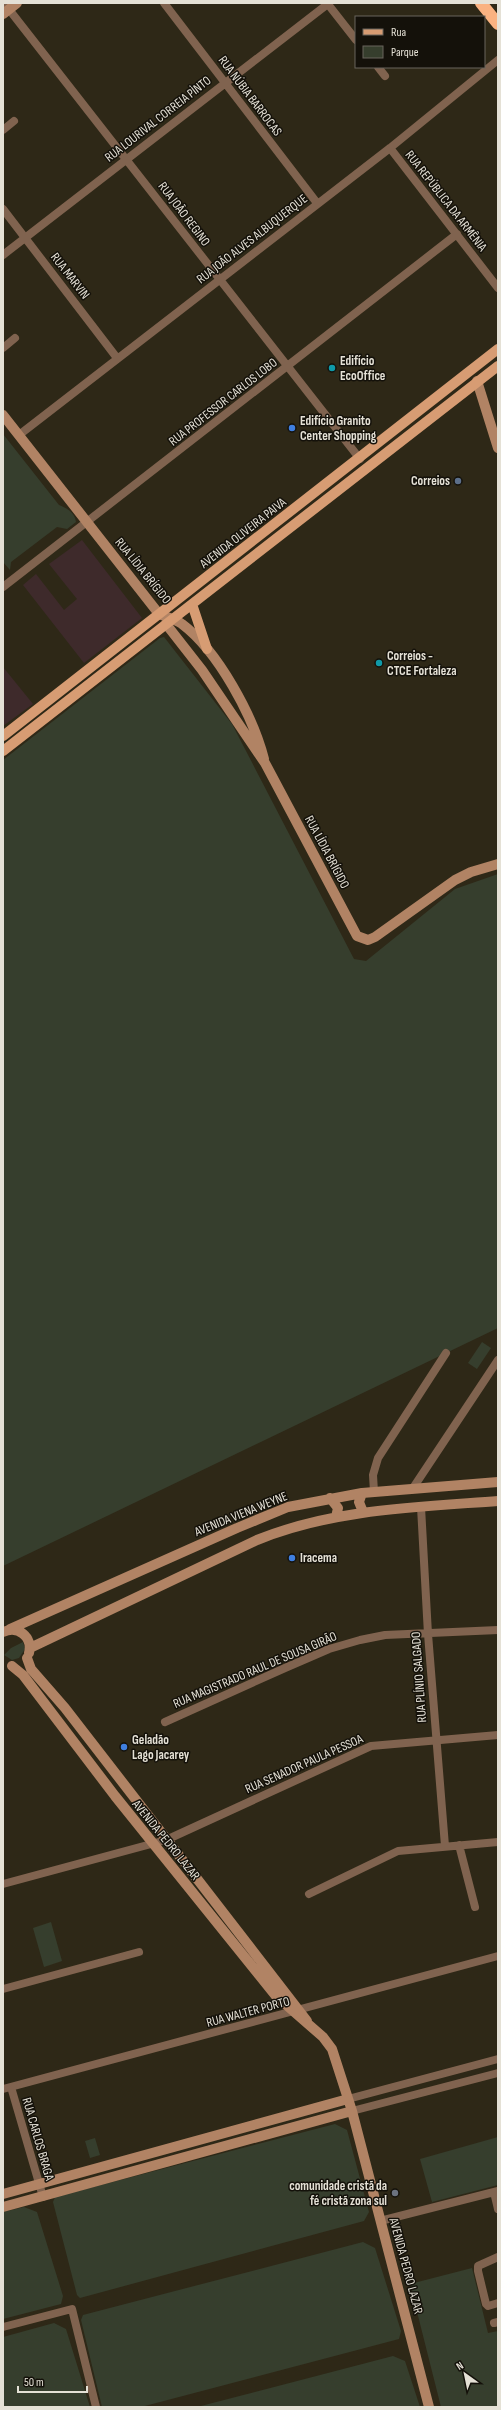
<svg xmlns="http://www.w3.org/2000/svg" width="501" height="2410" font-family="'Sofia Sans Condensed',sans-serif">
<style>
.commercial{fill:#3e2a2b}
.green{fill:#363e2d}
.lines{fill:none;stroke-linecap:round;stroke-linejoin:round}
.street{stroke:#80634f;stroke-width:8}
.secondary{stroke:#b18364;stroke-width:10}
.primary{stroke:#d79c73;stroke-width:10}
.highway{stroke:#fab281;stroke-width:12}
.culture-dot{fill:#0f9aa8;stroke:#14110a;stroke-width:1.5}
.shop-dot{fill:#3f7fe0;stroke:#14110a;stroke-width:1.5}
.service-dot{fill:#5c6f8a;stroke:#14110a;stroke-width:1.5}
.worship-dot{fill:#6b7280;stroke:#14110a;stroke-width:1.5}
.labels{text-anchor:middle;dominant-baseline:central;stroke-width:3;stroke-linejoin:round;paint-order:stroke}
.street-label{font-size:13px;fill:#e5e1d6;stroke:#14110a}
.poi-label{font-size:13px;font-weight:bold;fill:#e5e1d6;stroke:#14110a;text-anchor:start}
</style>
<rect width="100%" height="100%" fill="#2e2817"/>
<!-- commercial -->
<path class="commercial" d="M82,540L142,618L84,663L23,585L36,574L64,610L77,599L49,564Z
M3,667L33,704L3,726Z"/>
<!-- green -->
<path class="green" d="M3,434L59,505C67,508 75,513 76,522L67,529L57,527L11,562L10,570L3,562Z
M164,637L232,724L354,959L366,961L455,889L498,874V1328L3,1566V760L160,638Z
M482,1342L491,1348L477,1369L468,1363Z
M23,1642L25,1649L19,1658L12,1660L4,1655L11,1648Z
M51,1922L62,1961L44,1967L33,1928Z
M335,2124L347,2130L369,2212L364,2221L80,2298L77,2295L53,2202L55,2197Z
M498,2137V2185L432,2202L420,2159Z
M95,2138L100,2155L90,2158L85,2141Z
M24,2207L37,2212L63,2296L61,2304L3,2319V2212Z
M363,2242L375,2248L401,2331L399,2339L141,2407H102L81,2320L83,2315Z
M472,2268L488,2333L498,2331V2407H441L410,2284Z
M54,2323L66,2329L90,2407H3V2337Z
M393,2356L405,2361L420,2407H197Z"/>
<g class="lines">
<!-- street -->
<path class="street" d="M4,3L360,459
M164,3L317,203
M327,3L356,40
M378,67L385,76
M3,130L14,121
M390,148L498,288
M3,209L117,358
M3,255L329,3
M3,348L15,338
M19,435L390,148L498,60
M3,587L457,234
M413,1488L498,1360
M374,1492L373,1475L378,1458L446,1353
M421,1507L428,1634L445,1846
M165,1722L285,1668L329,1649L360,1640L385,1635L498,1630
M459,1845L475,1907
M3,1884L166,1840L371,1746L498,1735
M309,1894L398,1851L498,1842
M3,1989L139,1952
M11,2087L43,2197
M3,2089L498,1956
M348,2099L498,2059
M352,2111L498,2073
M494,2192L498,2209
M380,2221L498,2191
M498,2257L478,2266V2271L486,2304L488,2306L498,2303
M494,2323L498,2322
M3,2327L72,2309L96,2407"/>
<!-- secondary -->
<path class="secondary" d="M3,14L17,3
M477,381L498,448
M3,415L159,614C166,617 176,619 182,624C218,651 253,716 264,759
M166,624L202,670L265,763L357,936L368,940L375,937L455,880L471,872L498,864
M362,1493L359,1502L363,1512
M330,1498L338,1508L336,1517
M10,1629L237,1528L288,1507L362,1493L498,1482
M3,1632C18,1625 33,1637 29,1653
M30,1648L257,1540C333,1509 417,1507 498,1501
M27,1658L31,1669L65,1708L307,2021
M12,1666L23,1675L115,1796L276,1996L323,2037L332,2049L352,2111L429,2407
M3,2194L348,2099
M3,2207L352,2111"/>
<!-- primary -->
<path class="primary" d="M192,604L207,649
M3,736L498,349
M3,751L498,366"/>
<!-- highway -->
<path class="highway" d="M481,3L498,24"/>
</g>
<!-- markers -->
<g class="culture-dot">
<circle cx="332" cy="368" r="4"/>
<circle cx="379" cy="663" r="4"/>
</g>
<g class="shop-dot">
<circle cx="292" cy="428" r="4"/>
<circle cx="292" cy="1558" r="4"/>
<circle cx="124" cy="1747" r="4"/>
</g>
<circle class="service-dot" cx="458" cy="481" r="4"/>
<circle class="worship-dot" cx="395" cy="2193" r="4"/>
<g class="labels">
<!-- street labels -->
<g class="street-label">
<text transform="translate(250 96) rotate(53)">RUA NÚBIA BARROCAS</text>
<text transform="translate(158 119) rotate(-38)">RUA LOURIVAL CORREIA PÌNTO</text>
<text transform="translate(446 201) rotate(52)">RUA REPÚBLICA DA ARMÊNIA</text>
<text transform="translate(184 214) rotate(53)">RUA JOÃO REGINO</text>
<text transform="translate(252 239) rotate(-38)">RUA JOÃO ALVES ALBUQUERQUE</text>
<text transform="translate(70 276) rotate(52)">RUA MARVIN</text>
<text transform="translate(223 402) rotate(-38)">RUA PROFESSOR CARLOS LOBO</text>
<text transform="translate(243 533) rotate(-38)">AVENIDA OLIVEIRA PAIVA</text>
<text transform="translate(143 571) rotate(51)">RUA LÍDIA BRÍGIDO</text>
<text transform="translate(327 852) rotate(62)">RUA LÍDIA BRÍGIDO</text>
<text transform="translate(241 1514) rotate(-22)">AVENIDA VIENA WEYNE</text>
<text transform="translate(255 1670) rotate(-23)">RUA MAGISTRADO RAUL DE SOUSA GIRÃO</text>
<text transform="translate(419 1677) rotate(-94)">RUA PLÍNIO SALGADO</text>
<text transform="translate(304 1764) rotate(-24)">RUA SENADOR PAULA PESSOA</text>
<text transform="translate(166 1840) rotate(51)">AVENIDA PEDRO LAZAR</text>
<text transform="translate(248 2012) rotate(-15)">RUA WALTER PORTO</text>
<text transform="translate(38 2139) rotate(74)">RUA CARLOS BRAGA</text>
<text transform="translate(406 2266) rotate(75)">AVENIDA PEDRO LAZAR</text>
</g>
<!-- poi labels -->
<g class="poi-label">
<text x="340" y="361">Edifício<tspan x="340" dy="15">EcoOffice</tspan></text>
<text x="300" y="421">Edifício Granito<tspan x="300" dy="15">Center Shopping</tspan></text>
<text x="450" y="481" text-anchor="end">Correios</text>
<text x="387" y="656">Correios -<tspan x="387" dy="15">CTCE Fortaleza</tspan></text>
<text x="300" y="1558">Iracema</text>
<text x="132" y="1740">Geladão<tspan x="132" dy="15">Lago Jacarey</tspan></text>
<text x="387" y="2186" text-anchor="end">comunidade cristã da<tspan x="387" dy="15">fé cristã zona sul</tspan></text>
</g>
</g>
<!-- border -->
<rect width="501" height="2410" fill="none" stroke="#e5e1d6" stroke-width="8"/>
<!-- legend -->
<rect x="355" y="16" width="130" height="52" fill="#14110a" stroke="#68645c"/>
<rect x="363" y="29" width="20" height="6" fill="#d79c73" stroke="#68645c"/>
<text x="391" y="36" font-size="12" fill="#e5e1d6">Rua</text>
<rect x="363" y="46" width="20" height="12" fill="#363e2d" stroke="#68645c"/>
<text x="391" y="56" font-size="12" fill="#e5e1d6">Parque</text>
<!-- north arrow -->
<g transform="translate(465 2374) rotate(327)" stroke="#14110a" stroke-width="3" paint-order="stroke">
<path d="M0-3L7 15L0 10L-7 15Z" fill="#e5e1d6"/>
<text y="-6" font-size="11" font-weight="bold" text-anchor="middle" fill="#e5e1d6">N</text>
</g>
<!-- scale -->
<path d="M18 2386v6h69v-6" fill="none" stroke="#e5e1d6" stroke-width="2"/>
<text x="24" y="2386" font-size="12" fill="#e5e1d6" stroke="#14110a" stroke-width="3" paint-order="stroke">50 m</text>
</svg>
